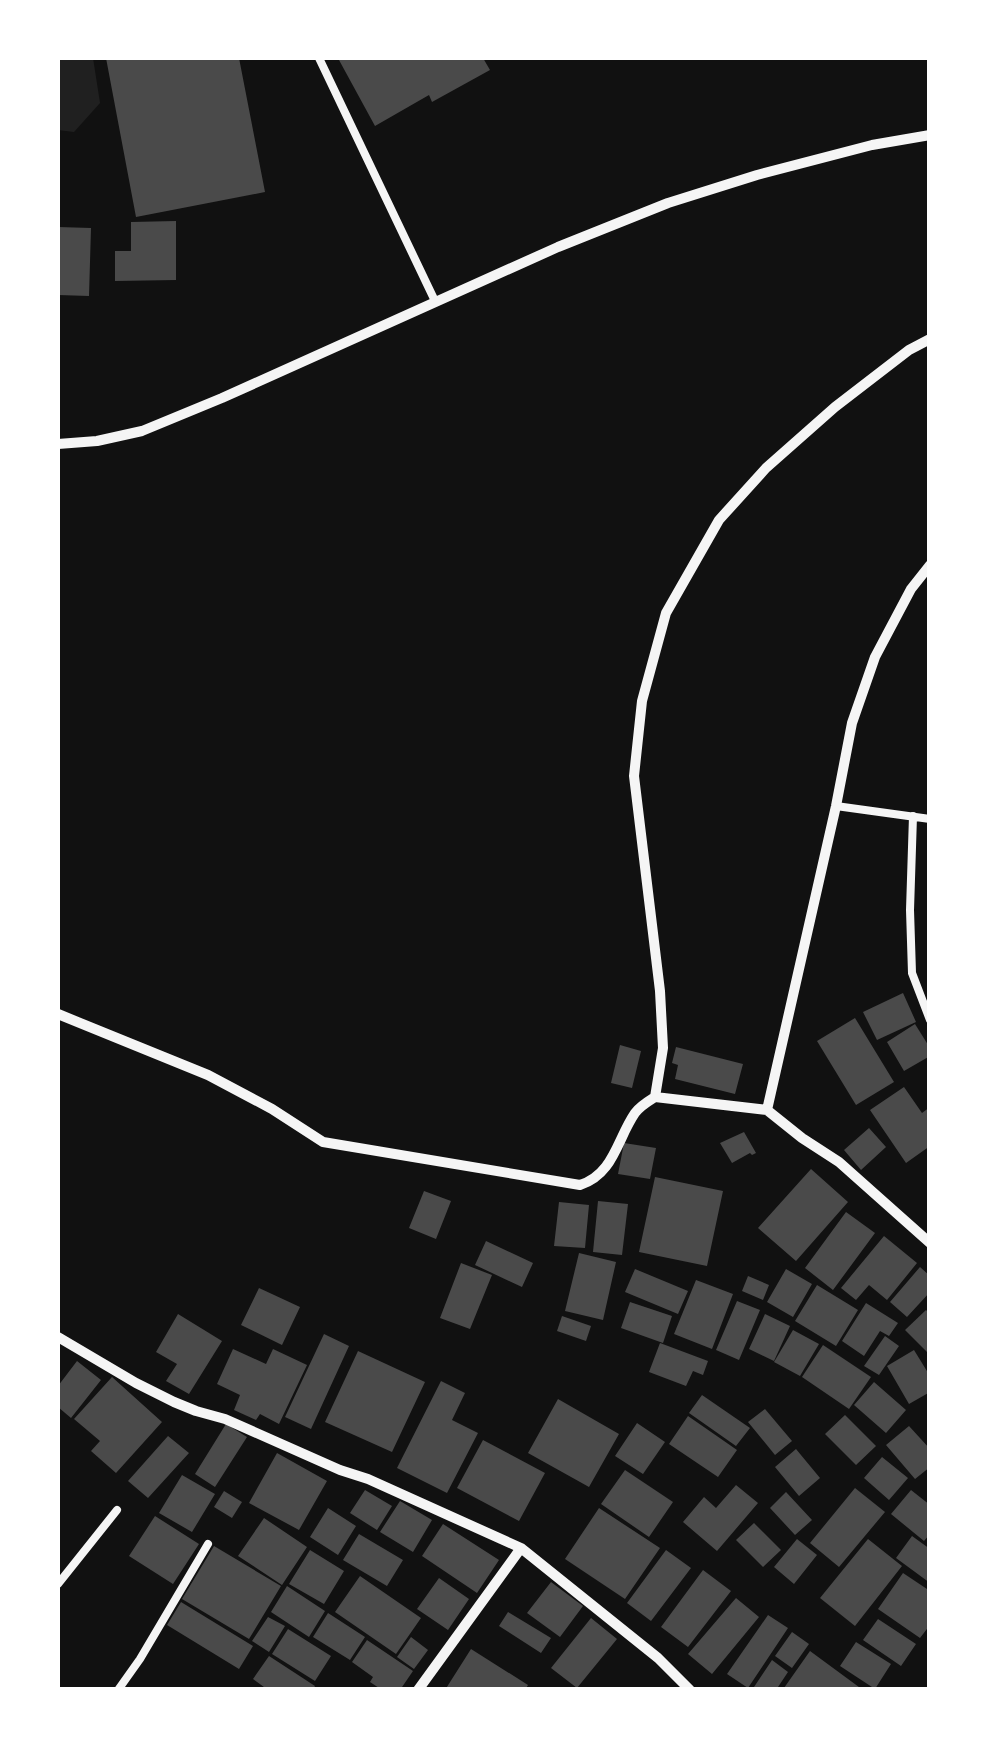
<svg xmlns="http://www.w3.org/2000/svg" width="987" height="1747" font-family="'Exo 2',sans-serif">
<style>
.green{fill:#202020}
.building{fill:#4a4a4a}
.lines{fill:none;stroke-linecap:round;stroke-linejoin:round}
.service{stroke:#f5f5f5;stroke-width:8}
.minor{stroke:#f5f5f5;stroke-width:10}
</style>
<rect width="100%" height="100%" fill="#111"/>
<!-- green -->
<path class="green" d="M58,58H93L100,103L74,132L58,130Z"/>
<!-- building -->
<path class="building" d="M106,58H239L265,192L136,217Z
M344,58H483L490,70L432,102L429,95L375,126L339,60Z
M176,221V280L115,281V251H131V222Z
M58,227L91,228L89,296L58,295Z
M903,993L916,1022L877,1040L863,1012Z
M855,1018L894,1082L856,1105L817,1041Z
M915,1024L930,1048V1056L904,1071L887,1042Z
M620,1045L641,1051L632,1088L611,1083Z
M676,1047L743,1064L735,1094L675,1079L678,1065L672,1063Z
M904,1087L922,1113L930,1107V1146L906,1163L870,1110Z
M869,1128L886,1147L861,1170L844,1150Z
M744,1132L756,1153L752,1155L750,1153L732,1163L720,1143Z
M624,1143L656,1148L650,1179L618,1174Z
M811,1169L848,1202L796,1261L758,1228Z
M655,1177L723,1191L707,1266L639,1252Z
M424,1191L451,1201L436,1239L409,1228Z
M598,1201L628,1204L622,1255L593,1252Z
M559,1202L589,1205L585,1248L554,1246Z
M846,1212L875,1233L833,1290L805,1268Z
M884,1236L917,1263L887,1300L869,1285L856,1300L841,1288Z
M486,1241L533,1263L522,1287L475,1265Z
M579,1253L616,1262L603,1320L565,1311Z
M461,1263L492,1275L470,1329L440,1318Z
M920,1267L930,1276V1292L907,1317L890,1302Z
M635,1269L688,1291L678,1314L625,1292Z
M786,1269L812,1284L793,1317L767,1302Z
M748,1276L769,1285L763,1300L742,1291Z
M696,1280L733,1294L712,1349L674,1334Z
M817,1285L858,1310L836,1346L795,1321Z
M259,1288L300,1307L282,1345L241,1325Z
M737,1301L760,1310L739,1360L716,1350Z
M630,1302L672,1316L663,1343L621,1328Z
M866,1303L898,1323L889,1336L880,1331L864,1356L842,1341Z
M926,1310L930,1314V1355L905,1330Z
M178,1314L222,1341L189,1394L166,1381L177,1364L156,1352Z
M765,1314L790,1326L774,1361L749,1349Z
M562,1316L591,1326L586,1341L557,1331Z
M793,1330L819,1344L800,1376L774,1362Z
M324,1334L349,1346L311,1429L285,1417Z
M885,1336L899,1346L879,1375L864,1366Z
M660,1343L708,1361L703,1375L693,1371L686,1386L649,1372Z
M823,1345L871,1377L849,1409L802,1377Z
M233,1349L266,1364L273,1349L307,1365L279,1424L260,1414L256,1420L234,1410L240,1395L217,1384Z
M914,1350L930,1376V1392L909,1404L887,1366Z
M358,1351L425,1382L392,1452L325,1422Z
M77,1361L101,1380L71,1418L58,1407V1386Z
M112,1377L162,1422L116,1473L91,1451L100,1441L74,1419Z
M441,1381L465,1393L452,1420L478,1433L447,1493L397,1468Z
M874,1382L906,1410L886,1433L854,1405Z
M702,1395L750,1428L736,1446L689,1413Z
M558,1399L619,1434L589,1487L528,1453Z
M765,1409L792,1441L775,1455L748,1422Z
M845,1415L876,1446L856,1465L825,1434Z
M688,1416L737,1450L718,1477L669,1444Z
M637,1423L665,1442L643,1474L615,1456Z
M226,1424L247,1437L215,1487L195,1474Z
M909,1426L930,1449V1467L915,1479L886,1445Z
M168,1436L189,1453L148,1498L128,1481Z
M483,1440L545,1473L519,1521L457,1488Z
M796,1449L820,1478L799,1496L775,1467Z
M277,1453L327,1481L299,1530L249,1503Z
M882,1457L908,1478L889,1500L864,1478Z
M625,1470L673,1502L649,1537L601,1504Z
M182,1475L215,1494L192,1532L159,1513Z
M736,1485L758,1503L717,1551L683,1522L704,1497L716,1508Z
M855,1488L885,1512L839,1567L810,1543Z
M365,1490L392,1506L377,1530L350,1513Z
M911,1490L930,1505V1534L924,1541L891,1514Z
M224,1491L242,1502L232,1518L214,1507Z
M786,1492L812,1520L795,1535L770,1508Z
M400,1501L432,1520L413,1552L380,1532Z
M328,1508L356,1526L338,1555L310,1537Z
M599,1508L660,1548L625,1599L565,1559Z
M155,1516L199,1544L173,1584L129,1556Z
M264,1518L307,1547L282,1585L238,1556Z
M754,1523L781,1550L763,1567L736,1540Z
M443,1524L499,1560L477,1593L422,1556Z
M359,1534L403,1560L387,1586L343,1560Z
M912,1536L930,1549V1583L896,1558Z
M797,1539L817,1555L794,1584L774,1567Z
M868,1539L902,1566L855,1626L820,1598Z
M214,1546L281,1586L249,1639L182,1599Z
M310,1550L344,1571L324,1604L289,1584Z
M666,1550L691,1568L651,1621L627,1603Z
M703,1570L731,1591L688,1647L661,1627Z
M903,1573L930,1591V1625L920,1638L878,1609Z
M360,1576L421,1618L396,1654L335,1612Z
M439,1578L469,1599L448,1630L417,1609Z
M551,1582L583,1606L560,1637L527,1613Z
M287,1586L325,1611L309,1637L271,1612Z
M736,1598L759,1617L712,1674L688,1654Z
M181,1602L253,1646L239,1669L167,1625Z
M508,1612L551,1638L541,1653L499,1626Z
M328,1613L365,1637L350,1660L313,1637Z
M768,1615L788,1628L748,1688L727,1674Z
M268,1617L285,1626L269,1652L252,1641Z
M591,1618L617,1639L577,1688L551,1668Z
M878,1619L916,1644L901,1666L863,1640Z
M288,1629L331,1656L315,1681L272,1654Z
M792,1632L809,1644L792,1668L775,1656Z
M411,1637L428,1650L414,1669L397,1657Z
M367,1640L413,1671L400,1690H382L370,1682L373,1677L352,1662Z
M856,1642L891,1664L875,1689L840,1666Z
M471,1649L528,1685L525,1690H445Z
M810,1651L863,1690L784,1688Z
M269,1656L315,1686L313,1690H268L253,1679Z
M772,1660L788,1672L776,1690H752Z"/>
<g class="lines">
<!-- service -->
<path class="service" d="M319,58L435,301
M836,806L930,819
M913,816L910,910L912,973L930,1020
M58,1584L117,1510
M118,1690L140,1659L208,1544"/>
<!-- minor -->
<path class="minor" d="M58,444L97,441L142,431L222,398L558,247L668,203L757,175L872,145L930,135
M58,1014L208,1075L272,1109L323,1142L580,1185C614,1174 617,1139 635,1113C640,1106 647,1102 655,1097
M655,1097L663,1048L660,991L634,776L642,701L666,613L719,520L766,468L835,407L909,350L930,339
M655,1097L767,1110L802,1138L839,1162L930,1243
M767,1110L836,806L852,723L875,657L911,589L930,565
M58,1337L136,1383L174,1402L196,1411L225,1419L340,1470L368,1479L521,1548L658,1658L690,1690
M418,1690L521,1548"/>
</g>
<!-- border -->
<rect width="987" height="1747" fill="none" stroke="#ffffff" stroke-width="120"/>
</svg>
